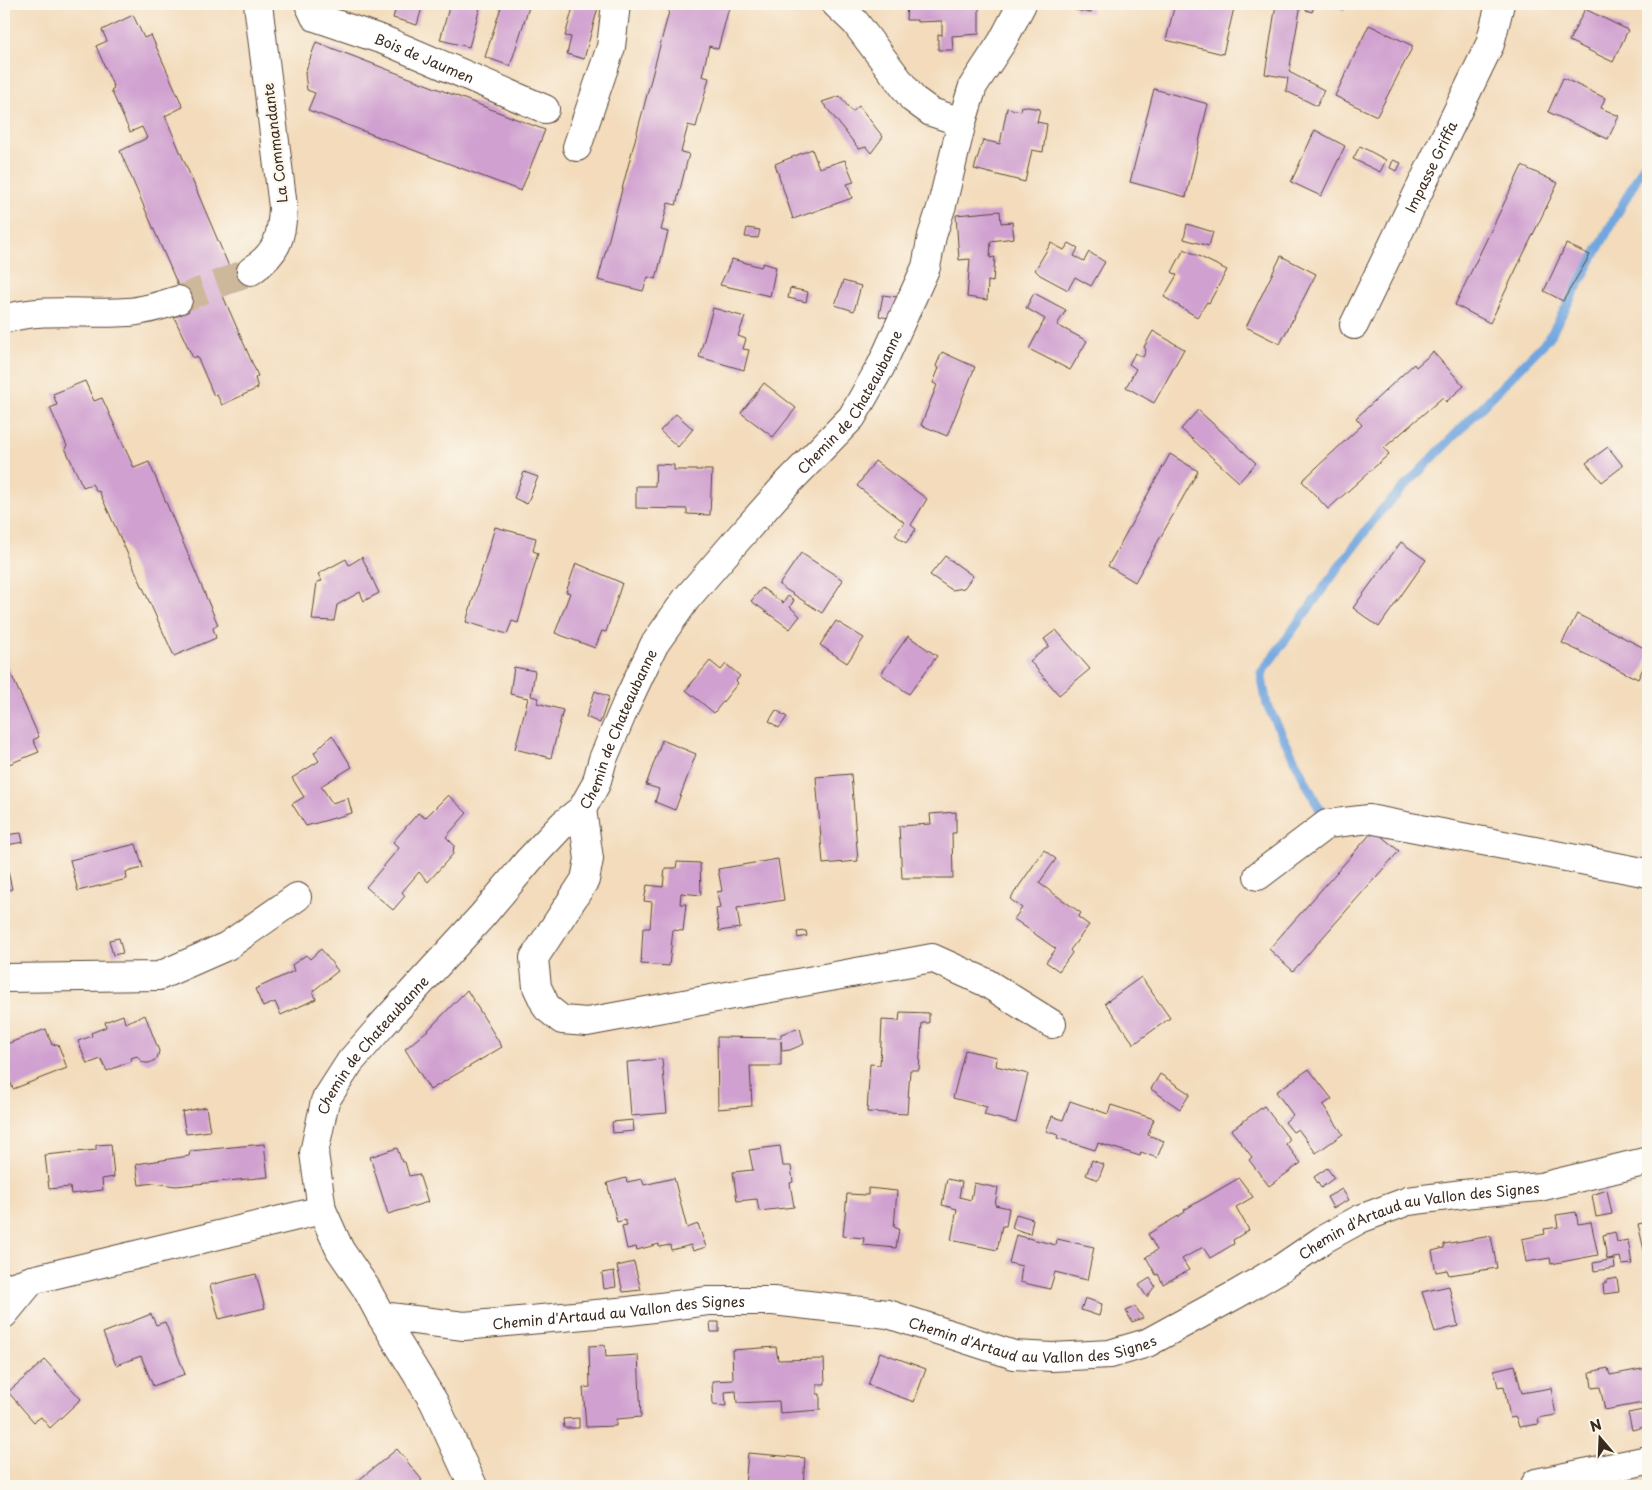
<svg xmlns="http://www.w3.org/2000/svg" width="1652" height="1490" font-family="'Playpen Sans',sans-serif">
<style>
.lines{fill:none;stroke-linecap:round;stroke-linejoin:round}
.stream{stroke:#71a6de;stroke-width:9}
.building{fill:#d0a1d0}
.minor-tunnel{stroke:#ceb89c;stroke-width:28;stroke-dasharray:28 14;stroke-linecap:butt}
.minor-casing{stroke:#574536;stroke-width:30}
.minor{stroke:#fff;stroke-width:28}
.labels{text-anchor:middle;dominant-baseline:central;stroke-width:4.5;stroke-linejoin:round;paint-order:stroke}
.street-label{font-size:14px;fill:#3b2a1e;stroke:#fbf7ec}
</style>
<rect width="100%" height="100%" fill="#fbf7ec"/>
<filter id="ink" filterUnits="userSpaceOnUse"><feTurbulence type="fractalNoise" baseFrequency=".02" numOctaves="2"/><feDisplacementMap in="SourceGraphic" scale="10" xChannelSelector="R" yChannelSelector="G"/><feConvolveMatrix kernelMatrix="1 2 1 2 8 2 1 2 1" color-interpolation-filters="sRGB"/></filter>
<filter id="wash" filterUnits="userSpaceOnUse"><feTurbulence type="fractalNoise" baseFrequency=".0096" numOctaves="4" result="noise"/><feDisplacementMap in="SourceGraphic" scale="20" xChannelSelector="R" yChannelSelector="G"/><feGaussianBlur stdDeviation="1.12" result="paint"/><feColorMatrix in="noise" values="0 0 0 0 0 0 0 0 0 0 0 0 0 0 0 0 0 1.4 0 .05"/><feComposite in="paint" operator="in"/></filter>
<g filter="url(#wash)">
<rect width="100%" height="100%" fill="#f3dbbb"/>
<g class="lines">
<!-- stream -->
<path class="stream" d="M1326,822L1267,705L1261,673L1378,514L1549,338L1648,158"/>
</g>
<g id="blocks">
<!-- building -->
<path class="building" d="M397,4H423L417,25L393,18Z
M450,4H481L469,47L440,40Z
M502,4H530L510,66L485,57Z
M574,4H599L584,59L567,54L571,37L565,36Z
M671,4H730L718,49L709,46L702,76L709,78L696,127L688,125L681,152L689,154L676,205L668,203L661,230L668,232L656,279L648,277L643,291L598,280Z
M907,4H979V34L952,36L953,50H938V34L942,35V21L917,22V20H906Z
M1076,4H1093L1091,13L1075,10Z
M1175,4H1235L1223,54L1166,40Z
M1276,4H1301L1289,72L1324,90L1317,106L1286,91L1288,78L1265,74Z
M1307,4H1315L1312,12L1306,10Z
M1332,4H1346L1343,10Z
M1585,9L1628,30L1613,62L1569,41Z
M133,15L144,38L151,35L183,107L165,116L239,290L223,296L258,376L255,378L258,388L222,405L217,395L214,396L197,356L193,358L174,317L189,311L120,151L147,138L142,127L130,132L111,90L114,88L96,46L107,41L102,30Z
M1369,25L1413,46L1377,116L1335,96Z
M316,42L545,130L521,191L308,110L315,93L307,90L305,73Z
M1563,78L1605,98L1601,108L1619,116L1608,139L1548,112Z
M1154,89L1208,104L1186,197L1130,182Z
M840,96L852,112L859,106L883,137L871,153L866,147L859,149L822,102Z
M1022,106L1040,109L1037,122L1047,124L1043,152L1032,150L1025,182L974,169L983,140L1000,144L1007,108L1021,111Z
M1315,130L1345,146L1321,196L1291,182Z
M1360,146L1386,160L1380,172L1353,159Z
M812,149L819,168L845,160L854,182L847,184L852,198L793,219L775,164Z
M1393,160L1401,163L1397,171L1390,168Z
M1522,166L1558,183L1490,323L1455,305Z
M1000,211L1001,223L1012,222L1014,238L991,241L990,258L995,257L993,282L988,281L987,300L967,297L970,259L959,260L956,215Z
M1187,224L1213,232L1209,246L1184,239Z
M747,228L760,230L758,238L745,237Z
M1051,243L1064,250L1069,243L1078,248L1074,256L1084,261L1089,252L1105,262L1091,286L1075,277L1068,290L1040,275L1035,270Z
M1566,244L1590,255L1563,301L1544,291Z
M1184,249L1227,270L1209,303L1207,302L1197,317L1164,297L1177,275L1172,272Z
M1281,256L1316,274L1280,344L1246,327Z
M732,259L761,267L763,263L776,267L770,296L720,285Z
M843,281L861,286L854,311L835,305Z
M790,288L808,292L806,302L788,298Z
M1034,293L1066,310L1057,325L1087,341L1070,370L1029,349L1045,319L1026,308Z
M883,295L897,297L893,319L879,316Z
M713,308L745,317L738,336L746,339L743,349L749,350L744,370L699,357Z
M1153,331L1184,349L1154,403L1126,387L1136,369L1129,364L1135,353L1143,357L1146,350L1144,347Z
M942,352L975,367L947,436L921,425L937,385L933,383L939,368L936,366Z
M1433,352L1464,386L1446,402L1443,397L1384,448L1389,454L1328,509L1302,481L1362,425L1356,418L1414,364L1416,367Z
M85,381L94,401L102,398L134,468L149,462L218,625L213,628L216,638L174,656L99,491L97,492L92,484L83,487L65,448L67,446L50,408L57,405L53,394Z
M764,383L796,408L773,437L741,413Z
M1198,410L1256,463L1239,482L1181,429Z
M676,414L693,429L678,447L660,431Z
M1608,447L1623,466L1602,482L1586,463Z
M1170,454L1198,471L1135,582L1108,566Z
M875,461L927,499L911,525L916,529L906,543L895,535L904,522L857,486Z
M656,464L674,465V470H712L710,515L687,514V509L636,508V486H655Z
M524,472L538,477L527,504L514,498Z
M495,527L536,538L533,551L538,553L518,623L512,621L507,634L466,622Z
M1401,542L1426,560L1379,627L1353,608Z
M801,553L843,580L822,613L779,585Z
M945,556L973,576L964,588L952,590L930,575Z
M362,557L379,593L364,601L360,592L337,605L334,621L312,620L317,582L322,581L318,574L346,559L349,565Z
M576,563L622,583L606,632L602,631L595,648L555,633L570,593L566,592Z
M762,588L783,603L788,596L794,600L790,607L800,616L790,629L751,601Z
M1577,614L1648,650V658L1638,679L1562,643Z
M836,621L864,638L847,663L820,645Z
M1056,630L1090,669L1059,695L1030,661L1049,646L1044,639Z
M908,636L937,656L909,694L881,674Z
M4,658L39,737L33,740L39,752L4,766Z
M710,661L721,670L726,664L740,676L736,681L738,683L714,713L686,690Z
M514,667L535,671L531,696L539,698L537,703L563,710L551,758L515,749L528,698L510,694Z
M595,691L609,697L600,723L586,717Z
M776,710L787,717L779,728L769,721Z
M332,735L352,767L321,786L332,803L348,798L352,813L306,826L292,804L304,797L292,778L319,761L314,753Z
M662,740L696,754L675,810L655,802L659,789L646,785Z
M851,774L858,861L823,864L816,777Z
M448,795L467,813L446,837L454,845L453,854L428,882L419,872L402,892L405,896L393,910L366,887L399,848L393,842L418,813L425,818Z
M956,812V833H952L953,878H902L899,826L931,824L930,814Z
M1374,830L1399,851L1293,971L1269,949Z
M21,833L23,842L7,845L5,835Z
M136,844L143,868L126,872L127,879L78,891L70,860Z
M1044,850L1056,859L1039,883L1081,913L1078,917L1089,925L1070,950L1072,953L1059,971L1046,962L1056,949L1014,919L1022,908L1010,899Z
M4,854L12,889L4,891Z
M778,859L784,900L737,908L740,928L719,931L716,909L720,908L717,892L722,891L718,869Z
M677,862L700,863L701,895L681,893L680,904H686L683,931L673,930L669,966L641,964L643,928H650L652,902L644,901L647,885L663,887L665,868H676Z
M806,931L807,936L798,938L797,932Z
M119,938L123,953L113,955L109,940Z
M321,949L338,971L313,991L316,999L281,1015L275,1002L263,1007L255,989L294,971L292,965L306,955L310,959Z
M1141,977L1170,1018L1134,1044L1105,1003Z
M467,990L502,1047L430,1090L405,1049L428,1030Z
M900,1012L929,1013V1023H922L919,1070H910L907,1114L867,1112L870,1064L880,1065L882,1020L899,1021Z
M123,1015L125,1023L145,1015L159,1051L157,1059L149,1063H145L141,1061L137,1056L131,1058L132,1061L107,1071L101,1059L87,1064L78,1041L92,1036L91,1033L106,1027L105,1022Z
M800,1028L804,1044L790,1050L782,1051L781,1041V1066H750L752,1106L718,1109L717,1037L781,1038V1034Z
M46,1029L52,1045L58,1044L67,1068L13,1089L4,1065V1045Z
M965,1050L997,1057L996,1066L1028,1074L1016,1123L984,1115L987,1107L953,1098Z
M662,1059L667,1113L631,1116L627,1062Z
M1309,1069L1332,1099L1323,1105L1343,1134L1316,1153L1298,1129L1293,1132L1285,1122L1293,1115L1276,1092Z
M1160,1074L1190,1094L1180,1109L1151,1089Z
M1070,1101L1108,1114L1111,1105L1154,1119L1148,1135L1164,1141L1157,1158L1141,1152L1140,1156L1098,1143L1095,1150L1057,1138L1058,1135L1046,1131L1052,1116L1063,1120Z
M1264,1106L1290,1140L1286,1144L1301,1163L1269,1186L1249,1160L1252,1157L1231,1130Z
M206,1107L210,1131L186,1134L182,1112Z
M633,1120L634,1131L613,1133L612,1122Z
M111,1144L114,1177L102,1179L103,1190L71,1194L70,1187L49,1189L45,1155L96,1150V1145Z
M264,1144L268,1177L176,1186L154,1183L139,1185L136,1164L189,1156L190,1151Z
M780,1146L783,1166H791L793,1182L790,1183L794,1207L759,1211L757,1199L737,1201L733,1172L753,1170L749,1150Z
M397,1148L402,1162H405L409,1176L419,1174L428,1202L388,1214L370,1157Z
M1092,1160L1104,1165L1098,1180L1086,1175Z
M1327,1168L1334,1178L1321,1188L1314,1177Z
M626,1178L627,1182L642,1179L644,1185L674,1178L687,1228L698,1224L706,1247L693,1251L691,1245L671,1250L670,1245L659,1247V1244L637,1250L636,1247L627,1249L622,1226L627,1225L625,1220L617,1222L607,1183Z
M1239,1178L1253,1197L1236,1207L1249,1230L1233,1240L1234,1244L1210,1258L1203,1247L1182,1259L1189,1270L1163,1284L1158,1274L1156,1275L1146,1257L1157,1250L1148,1234L1185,1212L1184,1210Z
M947,1179L962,1182L959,1197L971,1200L974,1183L998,1188L995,1205L1009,1208L1006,1226H1002L997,1250L951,1240L957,1209L942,1205Z
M868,1188L897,1191L894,1227L899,1229L896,1248L863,1245L864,1238L843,1236L847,1194L868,1195Z
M1342,1189L1349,1200L1333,1208L1327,1197Z
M1607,1190L1612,1214L1596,1217L1592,1195Z
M1576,1212L1578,1224L1591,1222L1598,1255L1551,1264L1550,1258L1526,1262L1522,1239L1545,1234L1544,1229L1558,1227L1556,1215Z
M1016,1214L1033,1219L1030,1234L1012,1228Z
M1648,1222V1258L1646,1259L1638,1224Z
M1615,1232L1617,1242L1628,1240L1632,1264L1622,1265L1620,1257L1607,1259L1603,1235Z
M1016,1235L1056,1245L1057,1239L1094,1247L1087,1280L1055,1272L1050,1289L1020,1282L1022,1266L1009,1263Z
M1491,1236L1497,1268L1449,1275L1447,1270L1436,1272L1432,1251L1444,1248V1244Z
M1614,1259L1615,1268L1594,1271L1593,1263Z
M634,1262L641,1290L623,1292L617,1266Z
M614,1271L616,1287L604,1289L602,1273Z
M256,1274L265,1308L219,1319L210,1285Z
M1150,1278L1155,1286L1147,1297L1139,1285Z
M1617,1278L1619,1292L1604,1294L1603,1283H1606V1280Z
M1449,1286L1458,1326L1435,1332L1422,1292Z
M1085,1298L1102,1304L1099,1316L1081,1310Z
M1135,1306L1143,1318L1132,1322L1126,1311Z
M151,1314L156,1325L165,1322L185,1374L153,1386L141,1356L116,1365L103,1333Z
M710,1322H719V1332H711Z
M605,1345L606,1357L638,1355L641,1417L616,1419V1426L586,1427L583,1388L590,1387L589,1346Z
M776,1347L778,1360L824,1359L825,1384H817V1394H820V1410L780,1413L779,1401L737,1403L736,1391L725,1392L726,1406L713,1405L712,1381L733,1380L732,1350Z
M880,1352L926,1369L914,1402L868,1385Z
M45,1360L81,1399L50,1428L41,1417L34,1422L8,1392Z
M1515,1365L1522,1393L1551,1388L1556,1415L1538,1418L1539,1424L1519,1427L1516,1417L1510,1418L1504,1386L1498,1387L1494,1370Z
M1608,1368L1610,1375L1647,1368L1648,1377V1402L1605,1410L1600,1387L1592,1388L1590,1372Z
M1648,1409V1426L1632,1430L1628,1413Z
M579,1418V1428H564L563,1419Z
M397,1449L422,1480L414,1486H355L354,1484Z
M748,1453L805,1458L803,1486H745Z
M588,1481L618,1483V1486H587Z"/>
</g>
</g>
<g filter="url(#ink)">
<use href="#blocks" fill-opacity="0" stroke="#574536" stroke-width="1"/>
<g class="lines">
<!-- minor-tunnel -->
<path class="minor-tunnel" d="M178,300L251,271"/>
<defs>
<g id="minor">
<path id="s1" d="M309,4L315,17L386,41L545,109"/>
<path d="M836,4L855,22L913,99L931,112L962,122"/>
<path d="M577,147L611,47L616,4"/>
<path d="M251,271C277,253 282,238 283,207L258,4"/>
<path d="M4,319C45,307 86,315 128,312C145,311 162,305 178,300"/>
<path id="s2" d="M1354,325L1490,44L1500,4"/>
<path d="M582,809L589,859L585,880L534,958L537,987L547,1008L562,1020L587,1022L932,958L985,982L1052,1024"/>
<path d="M1258,876L1327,824L1369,819L1648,873"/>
<path d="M4,978L159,976L227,946L297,897"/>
<path d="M4,1289L32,1280L322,1210"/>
<path d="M4,1314L32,1280"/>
<path id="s3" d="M381,1316L464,1326L629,1311L708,1301H773L888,1314L1014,1355L1052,1357L1110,1354L1147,1343L1237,1294L1283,1267L1324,1239L1360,1219L1408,1201L1463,1194L1540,1187L1648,1161"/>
<path id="s4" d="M473,1486L434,1402L381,1316L366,1288L340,1250L322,1210L314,1153L325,1101L350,1062L382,1025L482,916L529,860L563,824L582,809L596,784L603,759L628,700L654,645L687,598L738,539L784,487L852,417L881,366L926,267L932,236L942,205L962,122L973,86L1002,42L1022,4"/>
<path d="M1537,1486L1536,1483L1648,1460"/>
</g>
</defs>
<!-- minor casing -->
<use href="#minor" class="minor-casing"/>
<!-- minor -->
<use href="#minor" class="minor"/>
</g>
</g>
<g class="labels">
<!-- street labels -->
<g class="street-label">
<text stroke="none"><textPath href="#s1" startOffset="131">Bois de Jaumen</textPath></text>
<text transform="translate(275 143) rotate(-97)">La Commandante</text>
<text stroke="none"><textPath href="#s2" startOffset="176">Impasse Griffa</textPath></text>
<text stroke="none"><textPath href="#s4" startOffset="1309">Chemin de Chateaubanne</textPath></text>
<text stroke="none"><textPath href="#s4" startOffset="904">Chemin de Chateaubanne</textPath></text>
<text stroke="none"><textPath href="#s4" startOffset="499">Chemin de Chateaubanne</textPath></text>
<text stroke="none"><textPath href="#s3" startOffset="1080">Chemin d'Artaud au Vallon des Signes</textPath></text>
<text stroke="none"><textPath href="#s3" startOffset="239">Chemin d'Artaud au Vallon des Signes</textPath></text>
<text stroke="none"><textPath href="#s3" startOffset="659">Chemin d'Artaud au Vallon des Signes</textPath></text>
</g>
</g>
<!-- margin -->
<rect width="1652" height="1490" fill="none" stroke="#fbf7ec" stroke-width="20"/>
<!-- north arrow -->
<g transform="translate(1600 1438) rotate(341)" stroke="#fbf7ec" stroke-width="4" paint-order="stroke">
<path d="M0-4L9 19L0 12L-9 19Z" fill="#3b2a1e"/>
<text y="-8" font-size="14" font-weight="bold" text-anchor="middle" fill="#3b2a1e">N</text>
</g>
</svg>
